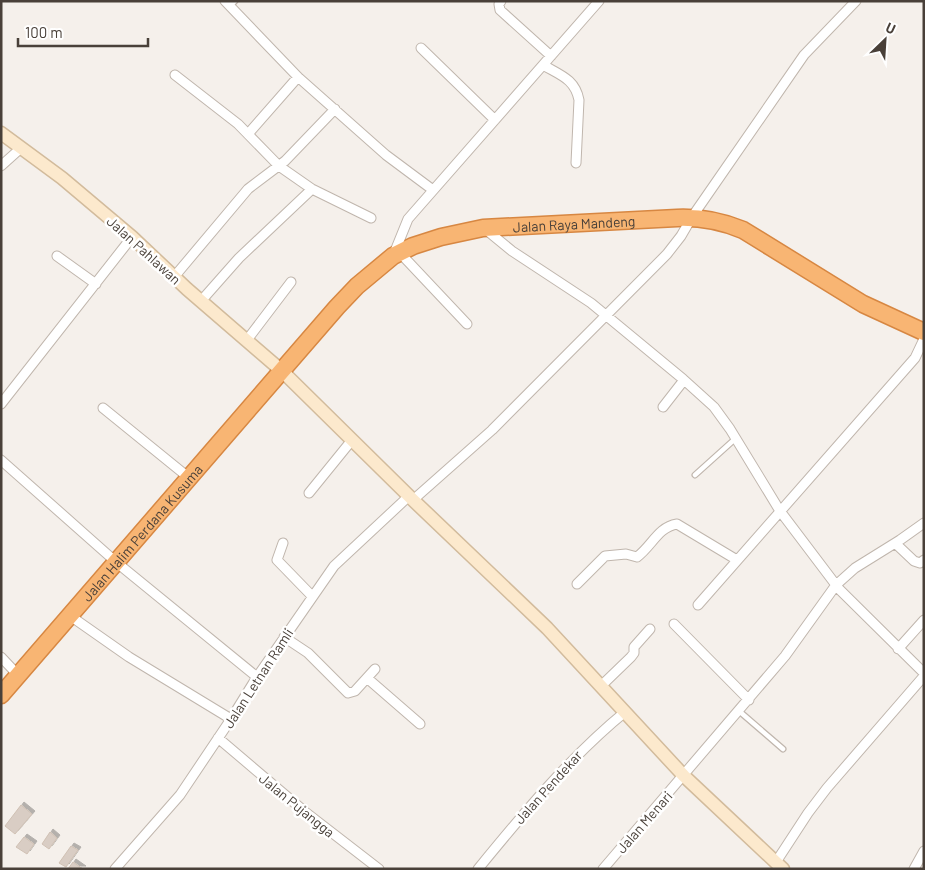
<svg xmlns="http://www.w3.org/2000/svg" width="925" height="870" font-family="Barlow,sans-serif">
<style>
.building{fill:#d9cdc4;stroke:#d0c1b4;filter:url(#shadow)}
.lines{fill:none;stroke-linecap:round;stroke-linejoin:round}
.lane-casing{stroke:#c0b6ad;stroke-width:7}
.street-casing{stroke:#c0b6ad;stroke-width:11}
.secondary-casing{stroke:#d2bb9c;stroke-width:15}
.highway-casing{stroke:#d78742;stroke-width:19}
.lane{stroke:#fff;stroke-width:4.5}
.street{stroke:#fff;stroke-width:9}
.secondary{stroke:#fce9cd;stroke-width:12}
.highway{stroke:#f8b573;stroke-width:16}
.labels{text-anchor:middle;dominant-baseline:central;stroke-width:5;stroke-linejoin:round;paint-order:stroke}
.street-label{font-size:14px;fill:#494039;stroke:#fff}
</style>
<defs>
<filter id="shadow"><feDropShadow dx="3" dy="-3" stdDeviation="0" flood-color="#0004"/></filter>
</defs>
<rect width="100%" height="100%" fill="#f5f0eb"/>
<!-- building -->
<path class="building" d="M21,805L32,814L15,834L5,826Z
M50,832L57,838L49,849L42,844Z
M24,837L34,844L27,854L16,847Z
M71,846L78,850L66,867L59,863Z
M73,862L83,869H68Z"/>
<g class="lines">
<defs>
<path id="lane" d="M230,6L235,1
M695,475L735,439
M739,711L783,749"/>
<path id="street" d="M225,1L298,77L386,155L433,190
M501,1L499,4L500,10L551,56
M421,48L495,120
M543,65C560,75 575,79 579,100L576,163
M175,75L238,124L279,166L312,189L371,218
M248,134L298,77
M1,166L21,148
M484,228L512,251L591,303L683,379L714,407L730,429L780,511L839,589L924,673
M400,253L467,324
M57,256L96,284
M393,256L408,219L599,1
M174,277L248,189L285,161L335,109
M201,301L239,258L312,189
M247,340L291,282
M1,404L132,237
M663,407L684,380
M103,408L188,477
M1,460L116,562L257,677
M309,493L352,440
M413,500L492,430L667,254L681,236L692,217L804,55L856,1
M283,543L277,560L312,596
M895,543L914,561L920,563L924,560
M577,584L605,556L626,554L637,557C652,546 658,527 677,524C697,536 717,548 737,560
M698,605L915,358L924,339
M69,615L129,657L231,719
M674,624L749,700
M284,637L308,653L348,693L355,691L375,669
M898,649L924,620
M1,657L18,675
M367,678L420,724
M601,686L631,657L634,653V647L650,629
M218,738L304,811L379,869
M776,862L808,813L827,788L924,676
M115,869L180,795L231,719L257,677L334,566L409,496
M478,869C523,814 570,757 625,712
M603,869L785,656L836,585L855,568L900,540L924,523
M914,869L924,851"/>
<path id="secondary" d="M1,133L62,178L132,237L187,289L282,371L413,500L547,628L684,776L783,869"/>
<g id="highway">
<path id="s1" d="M1,695L337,307L357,286L393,256L413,246L441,237L483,228L677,218C701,217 721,221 743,230L863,304L924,332"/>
</g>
</defs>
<!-- lane casing -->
<use href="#lane" class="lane-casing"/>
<!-- street casing -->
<use href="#street" class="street-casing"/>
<!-- secondary casing -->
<use href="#secondary" class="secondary-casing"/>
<!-- highway casing -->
<use href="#highway" class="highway-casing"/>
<!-- lane -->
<use href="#lane" class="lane"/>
<!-- street -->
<use href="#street" class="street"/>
<!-- secondary -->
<use href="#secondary" class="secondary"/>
<!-- highway -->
<use href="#highway" class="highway"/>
</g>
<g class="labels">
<!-- street labels -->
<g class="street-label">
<text stroke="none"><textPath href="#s1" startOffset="775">Jalan Raya Mandeng</textPath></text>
<text transform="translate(144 250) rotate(42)">Jalan Pahlawan</text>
<text stroke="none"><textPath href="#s1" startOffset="215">Jalan Halim Perdana Kusuma</textPath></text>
<text transform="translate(258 678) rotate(-57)">Jalan Letnan Ramli</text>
<text transform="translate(548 787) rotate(-48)">Jalan Pendekar</text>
<text transform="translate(297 805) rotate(39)">Jalan Pujangga</text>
<text transform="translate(644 822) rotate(-49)">Jalan Menari</text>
</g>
</g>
<!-- border -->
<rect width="925" height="870" fill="none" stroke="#494039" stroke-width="5"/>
<!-- north arrow -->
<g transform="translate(885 40) rotate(25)" stroke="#ffffff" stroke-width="4" paint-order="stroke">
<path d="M0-4L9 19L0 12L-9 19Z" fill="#494039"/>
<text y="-8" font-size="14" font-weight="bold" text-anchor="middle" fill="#494039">U</text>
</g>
<!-- scale -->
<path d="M18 38v8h130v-8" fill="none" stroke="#494039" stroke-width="2.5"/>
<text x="25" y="38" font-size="15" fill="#494039" stroke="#ffffff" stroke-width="4" paint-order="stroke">100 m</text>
</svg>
